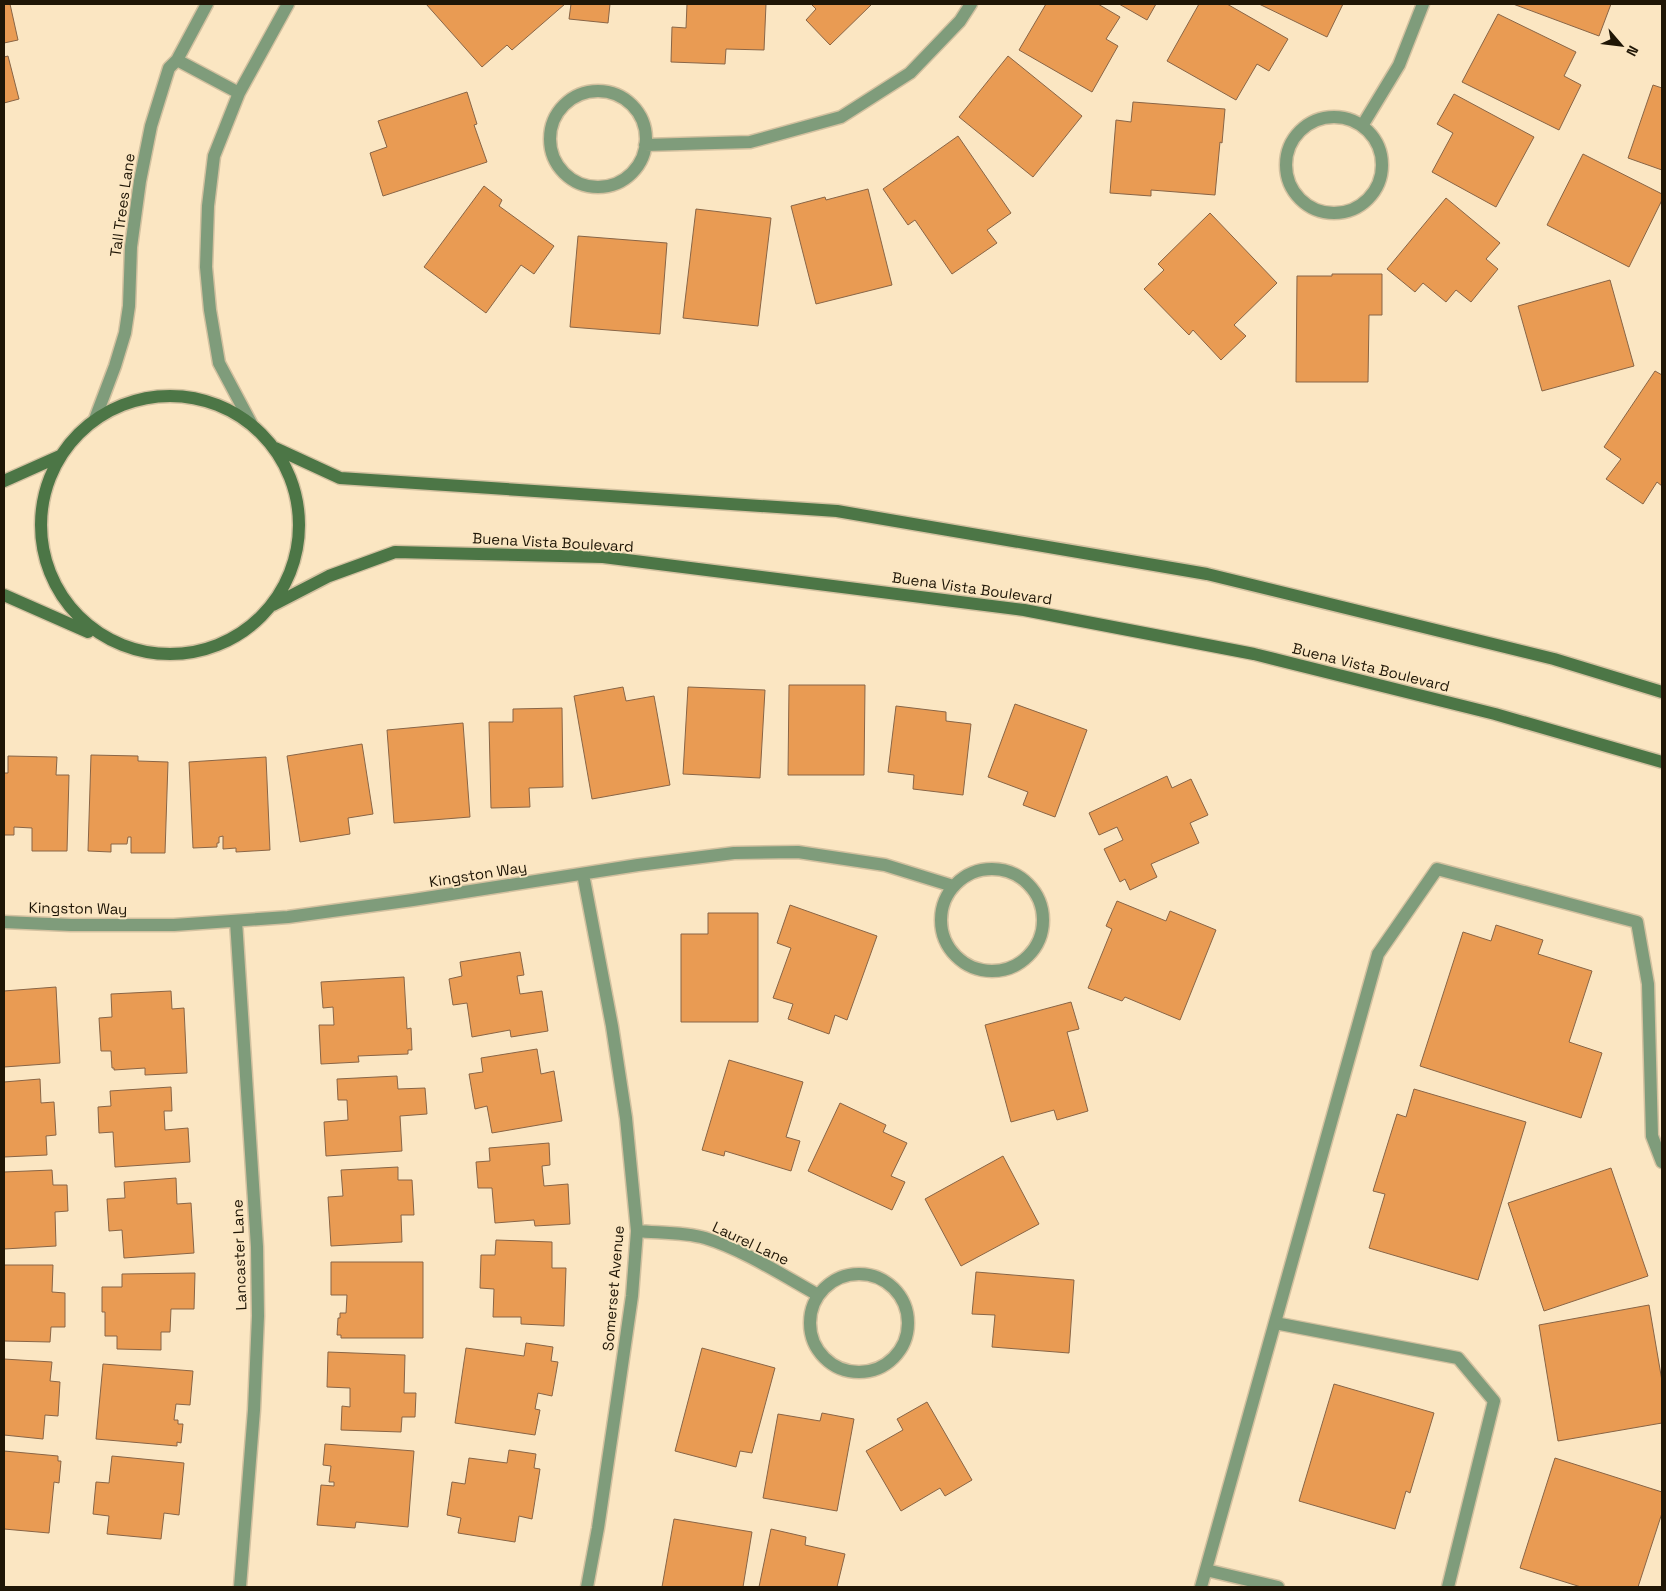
<svg xmlns="http://www.w3.org/2000/svg" width="1666" height="1591" font-family="'Space Grotesk',sans-serif">
<style>
.building{fill:#e99b53;stroke:#896546}
.lines{fill:none;stroke-linecap:round;stroke-linejoin:round}
.service-casing{stroke:#d3c1a0;stroke-width:15}
.minor-casing{stroke:#d3c1a0;stroke-width:15}
.tertiary-casing{stroke:#d3c1a0;stroke-width:15}
.secondary-casing{stroke:#d3c1a0;stroke-width:15}
.service{stroke:#7f9c7b;stroke-width:12}
.minor{stroke:#7f9c7b;stroke-width:12}
.tertiary{stroke:#7f9c7b;stroke-width:12}
.secondary{stroke:#4c7646;stroke-width:12}
.labels{text-anchor:middle;dominant-baseline:central;stroke-width:4;stroke-linejoin:round;paint-order:stroke}
.street-label{font-size:15px;fill:#1f1606;stroke:#fbe6c2}
</style>
<rect width="100%" height="100%" fill="#fbe6c2"/>
<!-- building -->
<path class="building" d="M4,4H10L18,40L4,43Z
M426,4H565L512,50L507,45L482,67Z
M571,4H610L608,23L569,19Z
M687,4H766L764,50L726,49L725,64L671,62L672,27L686,28Z
M811,4H872L830,45L806,20L816,9Z
M1046,4H1098L1120,17L1106,39L1118,46L1092,92L1019,50Z
M1119,4H1156L1147,20Z
M1199,4H1227L1288,39L1269,71L1257,64L1236,100L1167,61Z
M1259,4H1343L1327,37Z
M1513,4H1611L1599,36Z
M1498,14L1576,52L1564,76L1581,85L1559,130L1462,82Z
M8,56L19,99L4,103V57Z
M1008,56L1082,116L1033,177L959,117Z
M1653,85L1662,88V170L1628,158Z
M467,92L477,124L474,125L487,162L383,196L370,153L387,147L378,121Z
M1454,94L1534,137L1496,207L1432,172L1453,133L1437,124Z
M1133,102L1225,109L1222,143L1220,142L1215,195L1151,190V196L1110,193L1116,120L1131,122Z
M958,136L1011,213L987,230L997,243L952,274L915,220L908,225L883,189Z
M1583,154L1662,194V200L1629,267L1547,225Z
M484,186L502,200L499,206L554,246L534,274L521,265L486,313L424,267Z
M868,189L892,285L816,304L791,206L825,197L826,200Z
M1446,198L1500,243L1486,259L1498,269L1471,302L1456,290L1446,302L1423,283L1415,292L1387,269Z
M696,209L771,218L758,326L683,318Z
M1210,213L1277,283L1234,325L1246,336L1221,360L1193,330L1189,335L1144,289L1164,270L1158,264Z
M578,236L667,243L660,334L570,327Z
M1332,274H1382V315H1369L1368,382H1296L1297,276H1332Z
M1610,280L1634,366L1542,391L1518,306Z
M1655,371L1662,375V486L1657,482L1643,504L1606,479L1621,459L1604,447Z
M789,685H865L864,775H788Z
M623,687L626,701L654,696L670,785L592,799L574,696Z
M688,687L765,690L760,778L683,774Z
M1015,704L1087,730L1055,817L1023,805L1028,792L988,777Z
M896,706L946,712V721L971,724L963,795L913,789L914,775L888,772Z
M562,708L563,787L529,788L530,807L491,808L489,722H513V709Z
M463,723L470,817L394,823L387,730Z
M362,744L373,814L348,818L350,834L300,842L287,756Z
M91,755L138,756V761L168,762L165,853H131V837H128L127,844H111V852L88,851Z
M8,756L57,757L56,775H69L67,851H32V828L14,827V835H4V773H8Z
M266,757L270,850L236,852V848L223,849V836L219,837V843H217V847L193,848L189,762Z
M1167,776L1172,788L1191,779L1208,815L1190,823L1199,843L1151,864L1157,877L1130,890L1125,879L1120,882L1104,849L1123,840L1117,827L1099,835L1089,813Z
M1117,901L1166,921L1170,911L1216,930L1180,1020L1125,997L1122,1001L1088,988L1112,929L1106,926Z
M790,905L877,936L847,1020L835,1015L829,1034L788,1019L793,1004L773,998L791,948L777,943Z
M708,913H758V1022H681V934H708Z
M1496,925L1543,940L1538,954L1592,971L1569,1042L1602,1053L1581,1118L1420,1066L1463,932L1491,941Z
M520,952L524,975L517,976L520,994L542,991L548,1031L511,1037L510,1030L472,1037L467,1003L453,1005L449,979L462,976L460,962Z
M404,977L407,1029L411,1028L412,1050H408V1054L358,1056L359,1062L321,1064L319,1025H334L333,1007L323,1008L321,982Z
M56,987L60,1063L4,1067V991Z
M171,991L172,1009L184,1008L187,1073L145,1075V1068L114,1070V1068H112L111,1051H101L99,1018L112,1017L111,994Z
M1071,1002L1079,1029L1067,1032L1088,1111L1057,1120L1054,1110L1011,1122L985,1025Z
M537,1049L541,1074L554,1071L562,1121L492,1133L487,1106L475,1109L469,1074L483,1072L481,1058Z
M729,1060L803,1082L786,1137L800,1141L791,1171L725,1151L724,1156L702,1150Z
M397,1076L398,1089L425,1088L427,1114L400,1116L402,1151L326,1156L324,1122L348,1120L347,1100H338L337,1079Z
M40,1079L41,1103L54,1102L56,1135L46,1136L47,1155L4,1157V1082Z
M171,1087L172,1111H164L165,1130L188,1128L190,1162L115,1167L113,1132L99,1133L98,1107L111,1106L110,1091Z
M1414,1089L1526,1122L1478,1280L1369,1248L1385,1194L1373,1191L1397,1114L1406,1117Z
M840,1103L886,1125L883,1132L907,1143L891,1176L905,1182L892,1210L808,1171Z
M549,1143L550,1165L542,1166L544,1186L568,1184L570,1224L535,1226L534,1220L495,1223L492,1188H478L476,1162L490,1161L489,1148Z
M1003,1156L1039,1224L961,1266L925,1199Z
M398,1167V1180H412L414,1215H401L402,1242L331,1246L328,1197L343,1196L341,1170Z
M1611,1168L1648,1276L1544,1311L1508,1203Z
M52,1170L53,1185H67L68,1211L55,1212L56,1246L4,1249V1172Z
M176,1178L177,1204L191,1203L194,1253L124,1258L122,1230L109,1231L107,1199L125,1198L124,1182Z
M496,1240L552,1242V1268H566L564,1326L521,1324V1317H493L494,1289L480,1288L481,1255H495Z
M331,1262H423V1338H341V1335H337L338,1318H340V1313H346L347,1295H331Z
M4,1265H53L52,1292L65,1293V1327H51L50,1342L4,1341Z
M976,1272L1074,1280L1069,1353L992,1347L995,1315L972,1314Z
M195,1273L194,1309H171L170,1332H161V1350L117,1349V1336H105V1312H102V1287H122V1274Z
M1649,1305L1662,1381V1423L1558,1441L1539,1325Z
M526,1343L553,1347L551,1361L558,1362L552,1396L538,1393L535,1409L540,1410L535,1435L455,1423L466,1348L524,1356Z
M702,1348L775,1368L752,1453L740,1451L736,1467L675,1451Z
M328,1352L405,1355L404,1393H416L415,1417H402L401,1432L341,1430L342,1406L350,1407V1388L327,1387Z
M4,1359L52,1362L50,1381L60,1382L58,1416L45,1415L43,1439L4,1435Z
M103,1364L193,1371L190,1405L176,1404L174,1420H178V1424H183L181,1443L177,1442V1446L96,1439Z
M1334,1384L1434,1413L1410,1493L1406,1491L1395,1529L1299,1501Z
M927,1402L972,1480L945,1496L940,1488L901,1511L866,1451L903,1430L897,1419Z
M822,1413L854,1419L837,1511L763,1498L778,1414L820,1421Z
M325,1444L414,1451L408,1527L356,1522L355,1528L317,1525L321,1485L334,1486V1482H329L331,1466L323,1465Z
M509,1450L536,1454L534,1468L540,1469L532,1519L519,1516L515,1542L458,1533L461,1518L447,1515L452,1482L465,1484L469,1458L507,1463Z
M4,1451L58,1456V1461H61L59,1483L54,1482L49,1533L4,1529Z
M112,1456L184,1463L179,1515L164,1513L161,1539L107,1534L109,1516L93,1514L96,1482L109,1483Z
M1555,1458L1662,1492V1513L1638,1587H1581L1520,1568Z
M674,1519L752,1532L743,1587H662Z
M771,1529L806,1537L805,1545L845,1554L837,1587H759Z"/>
<g class="lines">
<defs>
<path id="service" d="M1275,1323L1458,1358L1494,1401L1448,1587
M1206,1570L1278,1587
M1201,1587L1378,954L1437,869L1637,922L1648,984L1652,1136L1662,1162"/>
<path id="minor" d="M550 139a48 48 0 1 1 96 0a48 48 0 1 1-96 0Z
M1286 165a48 48 0 1 1 96 0a48 48 0 1 1-96 0Z
M1362,126L1399,65L1423,4
M645,145L750,142L841,117L910,73L960,21L971,4
M941 920a51 51 0 1 1 102 0a51 51 0 1 1-102 0Z
M583,874L612,1026L626,1118L637,1231L632,1296L618,1393L598,1528L587,1587
M236,921L257,1247L258,1316L254,1410L240,1587
M4,922L71,925H174L288,917L413,900L638,865L734,853L798,852L885,865L953,886
M637,1231C659,1233 684,1232 705,1238C742,1249 784,1276 818,1295
M810 1323a49 49 0 1 1 98 0a49 49 0 1 1-98 0Z"/>
<path id="tertiary" d="M177,60L239,93
M95,419L115,366L125,333L129,306L131,247L140,181L151,126L169,68L177,60L207,4
M251,423L219,363L210,310L206,267L208,206L214,156L239,93L288,4"/>
<path id="secondary" d="M41 525a129 129 0 1 1 258 0a129 129 0 1 1-258 0Z
M275,448L340,478L837,511L1207,574L1554,659L1662,692
M4,481L60,456
M4,595L88,632
M273,605L329,576L395,552L603,557L1024,610L1254,654L1495,714L1662,762"/>
</defs>
<!-- service casing -->
<use href="#service" class="service-casing"/>
<!-- minor casing -->
<use href="#minor" class="minor-casing"/>
<!-- tertiary casing -->
<use href="#tertiary" class="tertiary-casing"/>
<!-- secondary casing -->
<use href="#secondary" class="secondary-casing"/>
<!-- service -->
<use href="#service" class="service"/>
<!-- minor -->
<use href="#minor" class="minor"/>
<!-- tertiary -->
<use href="#tertiary" class="tertiary"/>
<!-- secondary -->
<use href="#secondary" class="secondary"/>
</g>
<g class="labels">
<!-- street labels -->
<g class="street-label">
<text transform="translate(122 205) rotate(-82)">Tall Trees Lane</text>
<text transform="translate(553 542) rotate(3)">Buena Vista Boulevard</text>
<text transform="translate(972 588) rotate(8)">Buena Vista Boulevard</text>
<text transform="translate(1371 667) rotate(14)">Buena Vista Boulevard</text>
<text transform="translate(478 874) rotate(-9)">Kingston Way</text>
<text transform="translate(78 908) rotate(1)">Kingston Way</text>
<text transform="translate(751 1243) rotate(25)">Laurel Lane</text>
<text transform="translate(239 1255) rotate(-92)">Lancaster Lane</text>
<text transform="translate(613 1288) rotate(-85)">Somerset Avenue</text>
</g>
</g>
<!-- border -->
<rect width="1666" height="1591" fill="none" stroke="#1f1606" stroke-width="10"/>
<!-- north arrow -->
<g transform="translate(1621 45) rotate(118)" stroke="#fbe6c2" stroke-width="4" paint-order="stroke">
<path d="M0-4L9 19L0 12L-9 19Z" fill="#1f1606"/>
<text y="-8" font-size="14" font-weight="bold" text-anchor="middle" fill="#1f1606">N</text>
</g>
</svg>
